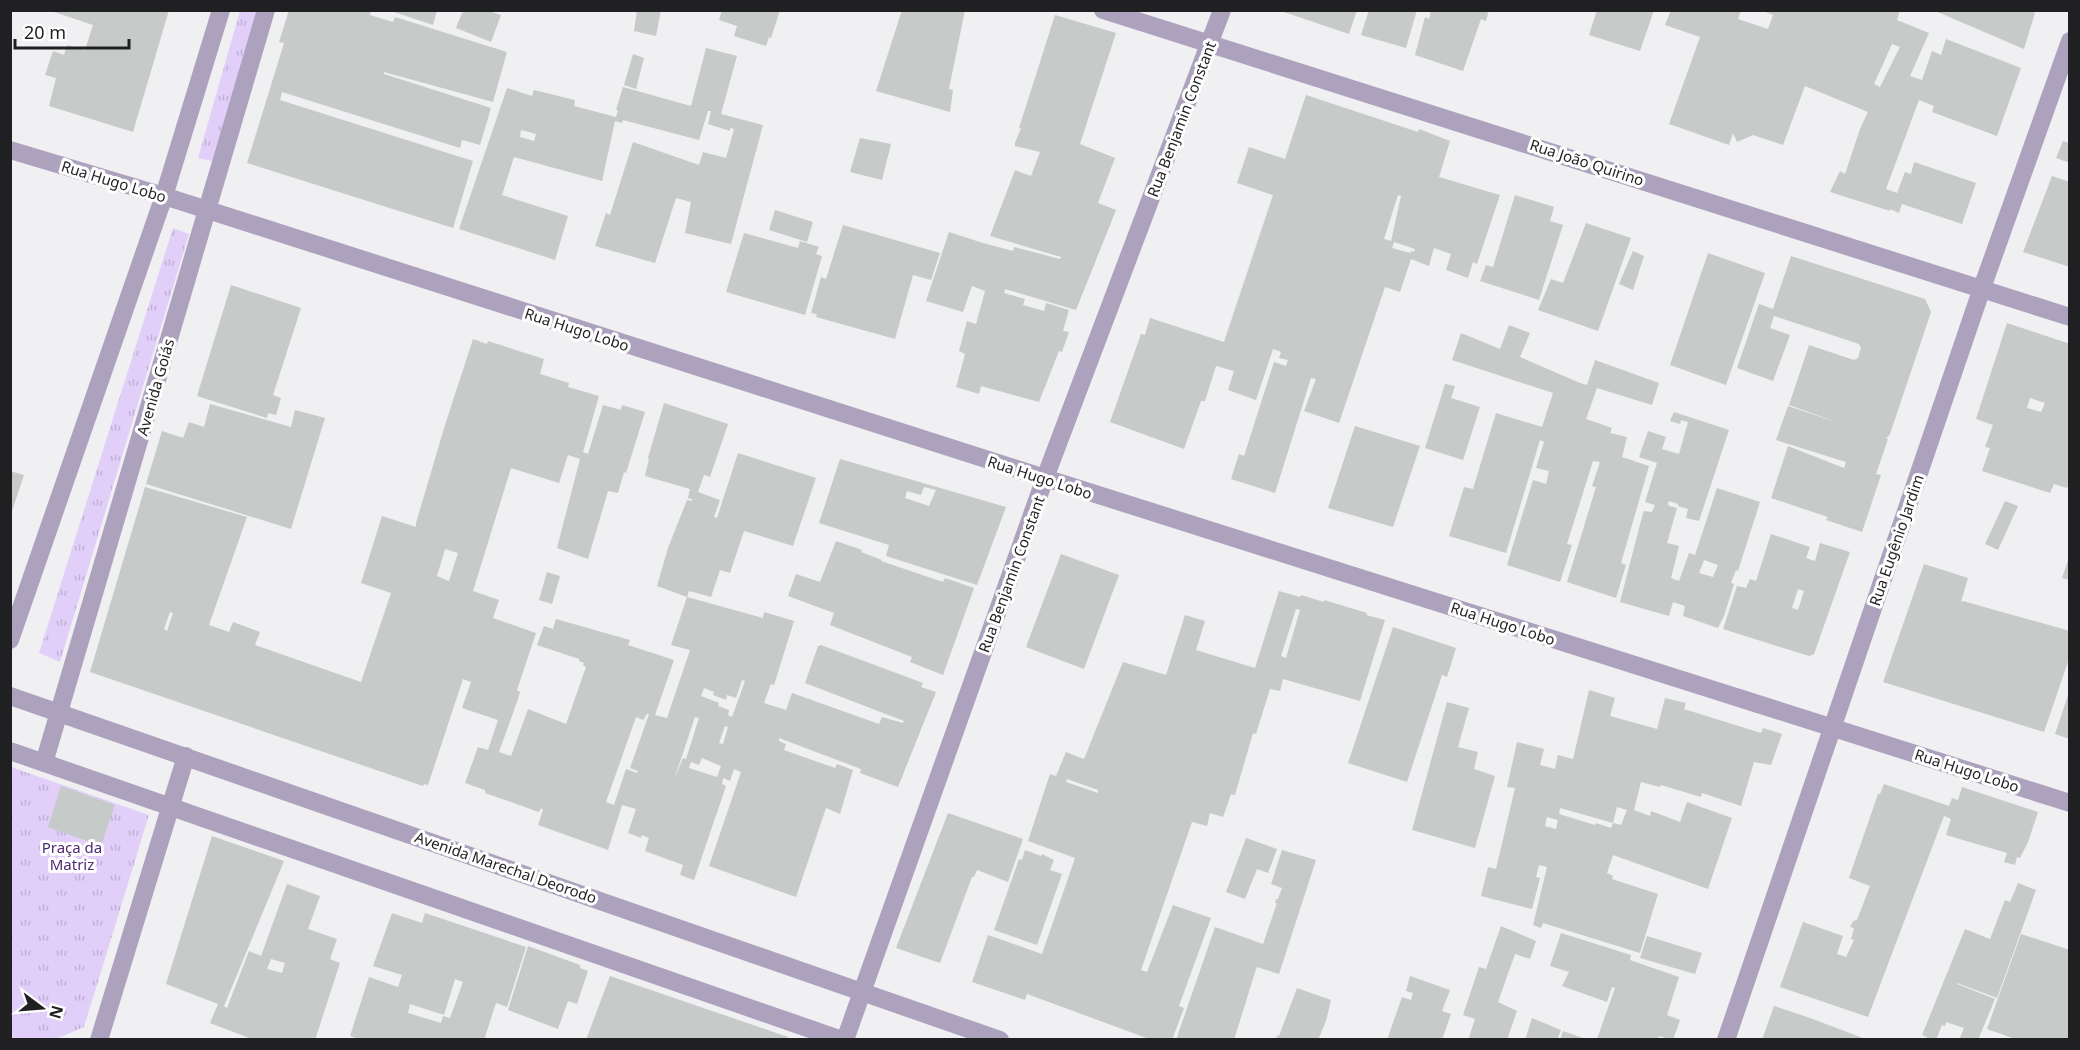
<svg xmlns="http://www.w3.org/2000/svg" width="2080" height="1050" font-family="'Noto Sans',sans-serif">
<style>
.park{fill:url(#park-tufts)}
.building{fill:#c6cac8;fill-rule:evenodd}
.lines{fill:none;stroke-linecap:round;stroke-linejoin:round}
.minor{stroke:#ada2bd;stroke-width:18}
.labels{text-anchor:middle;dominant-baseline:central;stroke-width:6;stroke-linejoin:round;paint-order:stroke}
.street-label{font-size:15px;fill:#201f21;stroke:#fff}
.park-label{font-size:15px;fill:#4d2a71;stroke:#fff}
</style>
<defs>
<pattern id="park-tufts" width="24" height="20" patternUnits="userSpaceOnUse" patternTransform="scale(1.5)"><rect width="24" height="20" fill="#e1cffa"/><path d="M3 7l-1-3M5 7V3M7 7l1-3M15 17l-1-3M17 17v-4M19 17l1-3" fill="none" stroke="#c1b1d6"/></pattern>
</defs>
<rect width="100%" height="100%" fill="#f0eff2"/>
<!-- park -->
<path class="park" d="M240,11H257L212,161L198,158Z
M173,228L189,234L60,662L39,653Z
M11,767L149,815L84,1027L56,1039L11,1040Z"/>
<!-- building -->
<path class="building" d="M48,10H169L133,132L49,106L56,78L45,75L53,51L64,55L67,45L85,50L93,25Z
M289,10H371L370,15L393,22L395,17L507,52L493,102L384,72V74L491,108L480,145L462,140L460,148L282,92L280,100L473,161L453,228L247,163L284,43L279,42Z
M388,10H437L433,25Z
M460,10H486L501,15L491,42L456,28L462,13L464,12Z
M637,10H661L656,36L634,31Z
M722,10H780L771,38L769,37L766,46L734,36L737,26L719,20Z
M902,10H965L949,89L953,90L950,112L876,91Z
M1278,10H1357L1349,34Z
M1369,10H1417L1406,48L1361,35Z
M1431,10H1489L1486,21L1481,19L1463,71L1415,55L1425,17L1429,19Z
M1597,10H1654L1640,51L1589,35Z
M1671,10H1741L1738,19L1768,29L1773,15L1761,10H1900L1897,20L1929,33L1910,76L1922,80L1932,51L1941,55L1946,39L2021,68L1997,136L1932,112L1934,106L1919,100L1886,189L1897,193L1905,172L1911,174L1914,162L1976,183L1962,224L1902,204L1899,213L1890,209V211L1830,192L1840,171L1845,174L1860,129L1868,112L1805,86L1809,75L1783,145L1753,135L1737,142L1733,133L1729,145L1669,124L1700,37L1665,25ZM1892,44L1900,47L1880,87L1874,84Z
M1933,10H2029L2035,13L2024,49Z
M1055,15L1116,33L1080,144L1115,158L1098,203L1116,210L1076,310L1005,289L1004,293L1025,299L1023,305L1044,311L1046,303L1069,310L1063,331L1069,332L1062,352L1059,351L1039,402L981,386L979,394L956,387L965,354L959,351L967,321L976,324L985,291L972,286L963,312L926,301L949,232L983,243L1013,251L1014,247L1060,259L1061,257L990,236L1015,170L1031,176L1040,152L1015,146V143L1021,128H1019Z
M706,48L737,56L721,114L763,125L731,244L685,233L691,202L676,198L655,263L595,246L606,213L610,215L633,142L699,165L703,152L726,158L734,129L730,128V131L708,124L711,111H708L699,140L623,120L622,123L615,121L602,181L514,157L502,195L568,216L555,260L459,229L507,88L532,96L534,90L575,100L574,106L616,117L618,110H616L623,87L691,106ZM521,130L536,134L534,141L520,137Z
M633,54L644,58L636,89L624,85Z
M1306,95L1418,132L1419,129L1450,141L1439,177L1500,195L1477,264L1473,262L1468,278L1446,270L1451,254L1434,248L1429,266L1411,259L1400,292L1385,287L1339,423L1304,411L1316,379L1311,378L1275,493L1231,479L1239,454L1244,456L1274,362L1286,366L1288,360L1279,358L1281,352L1273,349L1256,400L1228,390L1234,371L1216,366L1205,401H1201L1184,449L1110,422L1141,334L1145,335L1150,318L1224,342L1273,195L1237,183L1249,147L1285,159ZM1398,195L1401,196L1391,241L1384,239ZM1394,242L1415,249L1414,252L1411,251L1410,253L1392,248Z
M860,138L891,144L882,180L850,172Z
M2063,141L2070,143V163L2056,158Z
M2052,176L2070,182V267L2023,252Z
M1515,195L1554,207L1550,221L1563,225L1539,300L1480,281L1486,265L1493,267Z
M775,210L813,222L807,242L769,230Z
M1586,223L1631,238L1598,331L1538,310L1551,279L1563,283Z
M843,225L940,253L931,280L913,275L895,339L816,317L817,314L811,313L821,277L826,279Z
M744,233L798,248L800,241L819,247L816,254L822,256L805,315L726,292Z
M1633,251L1644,256L1633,290L1619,284Z
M1708,253L1765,273L1726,385L1670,365Z
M1791,256L1925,299L1931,312L1890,434L1886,439H1888L1876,474L1881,475L1862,532L1826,520L1828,517L1771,498L1788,446L1844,468L1846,462L1776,440L1788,406L1842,424L1789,405L1809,345L1854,360L1858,358L1861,348L1859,344L1774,316L1770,328L1790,335L1773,381L1737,368L1759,304L1773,309Z
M231,285L301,308L273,395L281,398L276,415L268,413L267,418L197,396Z
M2007,323L2070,344V394L2068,398L2070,399V480L2067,488L2054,484L2050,493L1982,471L1990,448L1985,447L1993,425L1976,419ZM2030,398L2045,403L2041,412L2027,408Z
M1509,325L1530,333L1520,357L1580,383L1587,385L1595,360L1659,383L1652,405L1597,388L1586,419L1612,428L1610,433L1627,437L1622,457L1649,466L1621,563L1626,565L1616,598L1567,582L1596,487L1592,486L1600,462L1593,461L1567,544L1572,545L1560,582L1507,565L1533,480L1546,484L1549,471L1536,468L1544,442L1540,440L1506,553L1449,536L1464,487L1473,489L1496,413L1542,427L1553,393L1452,360L1461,333L1500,349Z
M473,339L487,344L488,341L544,359L540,374L569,383L568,387L599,396L583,452L588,454L603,405L621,410L622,405L645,412L626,473L624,472L618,493L608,491L588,559L557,548L580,459L568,455L559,483L511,468L473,591L499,600L493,618L536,633L517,690L520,692L518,699L499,752L511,756L528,709L566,724L586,667L583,665L584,663L579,661V659L537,645L544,626L553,629L556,619L630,640L628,645L674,660L655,715L667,718L690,650L671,645L687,597L763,618L764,612L794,621L774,685L771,684L764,703L786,710L792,693L879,724L882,717L903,723L904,721L805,683L818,646L821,645L923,683L921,687L936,692L898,787L860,773L861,769L779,738V741L786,744L784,750L835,768L837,764L853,770L840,814L826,808L796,897L709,866L741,772L734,769L730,781L723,778L722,784L726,786L694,880L680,875L683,865L645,851L649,838L642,835L641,838L628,833L636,809L622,805L608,850L538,825L543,810L541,808L539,812L485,793V790L465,783L478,747L488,750L498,720L462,708L471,682L463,679L428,785L424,784L423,786L90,672L145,487L247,517L209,625L229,632L233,622L260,632L255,645L361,682L391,593L361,583L382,516L416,527V523L445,425ZM445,549L458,553L449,581L437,576ZM170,612L173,613L167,631L164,629ZM742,680L745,681L732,717L728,715L729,710L718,706L719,703L701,696L704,688L714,692L713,695L726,700L727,695L736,698ZM647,714H649L630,768L638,771L637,773L626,769L614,805L606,802L636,717L643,720ZM695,717L699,718L686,759L683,758L674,780ZM725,726L728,727L723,744L719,743ZM702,758L721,766L717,777L689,768L691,762L699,765Z
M1445,384L1455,386L1451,398L1480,407L1463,460L1425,448Z
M664,403L728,424L710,477L704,475L698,492L720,500L714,517L717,518L738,453L816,478L793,546L744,531L730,573L720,570L711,597L689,591L687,597L657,586L668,548L687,500L692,501V499L688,498L690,489L645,476L649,459L648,458Z
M210,404L291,427L295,410L325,418L291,529L146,484L162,431L183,438L189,422L204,427Z
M1674,412L1729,430L1699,521L1686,518L1688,509L1678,506V504L1669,501L1668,503L1669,506L1677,508L1667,543L1679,546L1671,578L1679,581L1689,553L1695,555L1717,488L1760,502L1738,571L1736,570L1731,583L1734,584L1724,616L1718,628L1683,616L1685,606L1673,602L1669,616L1620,602L1643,513L1644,511L1652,512L1655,505L1645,502L1657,463L1639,457L1648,431L1666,437L1662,449L1679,454L1688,422L1681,420L1680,424L1670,421ZM1704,560L1718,565L1713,577L1699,573Z
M1355,426L1420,446L1393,527L1328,508Z
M840,459L1006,507L977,585L886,556L889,545L819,523ZM924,487L936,490L929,506L905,498L907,491L921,495Z
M10,471L24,475L11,514H10Z
M2005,501L2018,506L1998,550L1985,544Z
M1771,534L1810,547L1806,558L1815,561L1820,543L1850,552L1814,654L1809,656L1723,629L1737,586L1746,588L1750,579L1756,581ZM1798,589L1804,591L1798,610L1792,608Z
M836,541L862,550L861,552L882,560L881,561L943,582L945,578L974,588L943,675L910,662L912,657L830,625L834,613L788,596L796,574L820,582Z
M1061,554L1119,575L1084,669L1026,647Z
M2069,557H2070V580L2062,578Z
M1924,564L1968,578L1961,602L1963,601L2070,631V656L2044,732L1883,682Z
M547,572L560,576L552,604L539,600Z
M1279,591L1300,597L1301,595L1324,602V600L1367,613L1366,615L1385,620L1360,701L1283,679L1280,691L1270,689L1256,734L1253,733L1235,795L1231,794L1223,817L1210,813L1207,826L1192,822L1141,970L1147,972L1173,905L1211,918L1179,1006L1184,1008L1172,1040H1152L1027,994L1025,1000L972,982L988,935L1042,954L1075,858L1028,841L1050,774L1056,776L1066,752L1084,759L1123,662L1166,675L1185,615L1205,621L1196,650L1255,668ZM1296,609L1300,610L1286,658L1281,656ZM1067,779L1098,790V793L1066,782Z
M1393,627L1456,648L1447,677L1442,675L1407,782L1348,763Z
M2070,689V739L2055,734Z
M1589,690L1615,698L1610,716L1657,729L1665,698L1686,703L1684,709L1761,733L1763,728L1782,734L1771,765L1754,762L1741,806L1702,793L1701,797L1661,785L1660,787L1641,782L1634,810L1650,816L1651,811L1680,822L1687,802L1732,818L1708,889L1613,855L1607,873L1613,876L1612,879L1658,894L1640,953L1543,923L1541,928L1533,925L1547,867L1539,865L1536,877L1540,878L1532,909L1481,896L1488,867L1496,869L1515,788L1507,787L1517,742L1544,749L1540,765L1555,769L1558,755L1573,759ZM1617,807L1627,810L1621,825L1613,823ZM1560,808L1613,823L1611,828L1596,823L1595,825L1559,814ZM1547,817L1558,820L1556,829L1545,826Z
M1447,702L1469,708L1458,747L1478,752L1474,769L1495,776L1475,848L1412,830Z
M1884,784L1949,806L1952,798L1958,800L1962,787L2038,812L2028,842L2020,858L2017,857L2015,865L2004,862L2007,853L1946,835L1951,819L1944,816L1868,1017L1780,987L1803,922L1843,936L1837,954L1846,957L1854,940L1851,939L1854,928L1850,927L1853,921L1857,920L1870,886L1849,878L1878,794H1880Z
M61,786L115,805L101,846L48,827Z
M948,813L1023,839L1008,882L977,870L974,877H972L940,963L896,948Z
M212,836L284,861L224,1006L227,1008L249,951L261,956L287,884L320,896L308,929L337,939L330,959L340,963L315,1040H249V1038L210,1023L218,1004L166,984ZM271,959L285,963L282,973L267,969Z
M1246,838L1277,849L1268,873L1257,869L1245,899L1226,892Z
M1025,850L1041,856L1042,854L1054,860L1050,870L1062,874L1037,945L994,930L1019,859L1022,860Z
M1282,850L1316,860L1279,974L1257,967L1256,969L1234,1040H1176L1215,927L1263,944L1277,903H1275L1276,899H1278L1282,888L1271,884Z
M2018,883L2036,890L1997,998L1957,983V984L1995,999L1978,1040H1959L1964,1028L1946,1022L1945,1026L1942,1025L1936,1040H1925L1927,1037L1922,1035L1965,929L1990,939L2005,900L2010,902Z
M392,913L422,923L425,913L526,947L507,1007L496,1003L484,1040H362L350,1036L369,977L398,987L402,975L373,966ZM455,979L463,982L450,1018L443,1016L441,1023L408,1013L410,1004L444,1015Z
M1501,926L1536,941L1530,959L1515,954L1498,1002L1517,1011L1507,1040H1468L1475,1019L1463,1015L1479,967L1486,969Z
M1561,933L1631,955L1630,960L1679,977L1667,1015L1680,1020L1673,1040L1659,1036L1658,1040L1597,1039L1615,988L1612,987L1607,1002L1562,986L1569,972L1550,966Z
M2021,934L2070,950V1040H2018L1987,1029Z
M1647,936L1702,953L1695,974L1640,958Z
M528,946L580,965V968L588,971L577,1004L568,1001L558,1029L508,1010Z
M610,976L788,1037L787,1040H586Z
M1410,976L1450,990L1442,1011L1451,1014L1442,1040H1387L1402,997L1411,1000L1413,993L1406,991Z
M1297,988L1331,1000L1326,1021L1318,1040H1276L1277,1035L1279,1036Z
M1774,1006L1810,1018L1868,1040H1762Z
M1532,1018L1561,1030L1557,1040H1525Z
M1563,1031L1586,1039V1040H1560Z"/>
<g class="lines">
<!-- minor -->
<path class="minor" d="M1103,10L2070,317
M10,150L164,196L1045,478L2070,803
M10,640L164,196L221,10
M10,696L1000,1040
M10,751L842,1040
M44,763L266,10
M99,1040L186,756
M845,1040L1045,478L1222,10
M1726,1040L1982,288L2070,41"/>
</g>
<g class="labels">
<!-- street labels -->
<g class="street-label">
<text transform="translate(1181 119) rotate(-69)">Rua Benjamin Constant</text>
<text transform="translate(1587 162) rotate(18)">Rua João Quirino</text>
<text transform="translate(114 181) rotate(17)">Rua Hugo Lobo</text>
<text transform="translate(577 329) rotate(18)">Rua Hugo Lobo</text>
<text transform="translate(155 387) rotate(-74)">Avenida Goiás</text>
<text transform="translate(1040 477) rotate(18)">Rua Hugo Lobo</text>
<text transform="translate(1896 540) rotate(-71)">Rua Eugênio Jardim</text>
<text transform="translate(1011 574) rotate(-70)">Rua Benjamin Constant</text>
<text transform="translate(1503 623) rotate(18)">Rua Hugo Lobo</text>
<text transform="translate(1967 770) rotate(18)">Rua Hugo Lobo</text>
<text transform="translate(506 867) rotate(19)">Avenida Marechal Deorodo</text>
</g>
<!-- park labels -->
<g class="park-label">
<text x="72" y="847">Praça da<tspan x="72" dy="17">Matriz</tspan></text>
</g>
</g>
<!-- border -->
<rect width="2080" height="1050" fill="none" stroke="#201f21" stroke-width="24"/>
<!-- north arrow -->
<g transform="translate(42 1008) rotate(106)" stroke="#ffffff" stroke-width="4.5" paint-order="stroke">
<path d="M0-4.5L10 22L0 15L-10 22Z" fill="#201f21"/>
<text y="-9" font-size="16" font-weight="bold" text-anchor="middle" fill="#201f21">N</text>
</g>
<!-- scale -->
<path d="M15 39v9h114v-9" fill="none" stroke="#201f21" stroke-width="3"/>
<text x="24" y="39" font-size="18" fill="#201f21" stroke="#ffffff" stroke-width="4.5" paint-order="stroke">20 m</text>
</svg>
